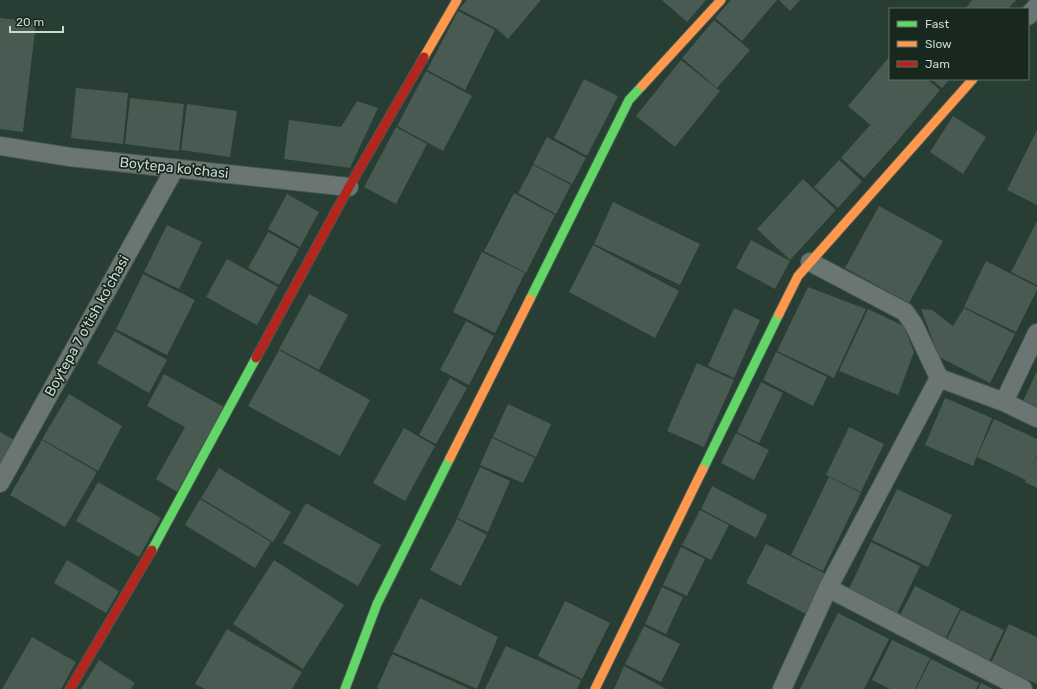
<svg xmlns="http://www.w3.org/2000/svg" width="1037" height="689" font-family="Rubik,sans-serif">
<style>
.building{fill:#485a51}
.lines{fill:none;stroke-linecap:round;stroke-linejoin:round}
.street-casing{stroke:#46584f;stroke-width:20}
.fast-casing{stroke:#46584f;stroke-width:11}
.slow-casing{stroke:#46584f;stroke-width:11}
.jam-casing{stroke:#46584f;stroke-width:11}
.street{stroke:#6b7674;stroke-width:18}
.fast{stroke:#63d668;stroke-width:9}
.slow{stroke:#ff974d;stroke-width:9}
.jam{stroke:#b3261e;stroke-width:9}
.labels{text-anchor:middle;dominant-baseline:central;stroke-width:3.5;stroke-linejoin:round;paint-order:stroke}
.street-label{font-size:14px;fill:#c6dbce;stroke:#18281f}
</style>
<rect width="100%" height="100%" fill="#283d33"/>
<!-- building -->
<path class="building" d="M467,0H541L508,39L497,29L459,9Z
M662,0H706L687,22Z
M731,0H777L742,41L715,18Z
M779,0H800L790,11Z
M972,0H1016L1008,9H965Z
M458,11L495,30L465,90L427,70Z
M0,18L36,22L23,132L0,129Z
M714,20L750,50L717,88L682,58Z
M890,56V79H927L940,90L894,145L848,106Z
M681,60L720,91L675,147L636,116Z
M426,71L472,96L443,151L397,126Z
M584,79L618,96L587,156L554,138Z
M931,79H950L942,88Z
M76,88L128,93L123,144L71,138Z
M130,98L184,104L179,151L125,144Z
M357,101L378,108L350,168L284,159L289,120L341,127Z
M187,104L237,111L230,157L181,150Z
M953,116L986,137L963,174L930,152Z
M870,125L894,145L864,178L841,158Z
M396,127L427,144L396,204L364,187Z
M1037,130V205L1007,190Z
M547,137L586,158L572,184L533,164Z
M839,160L862,181L838,208L814,187Z
M533,165L571,185L556,214L518,193Z
M803,179L836,210L790,260L757,229Z
M514,193L555,215L526,273L484,251Z
M287,194L319,212L300,247L268,229Z
M613,202L700,244L680,285L594,244Z
M879,206L943,241L909,303L845,268Z
M1037,221V285L1011,272Z
M167,225L202,242L179,289L144,272Z
M268,232L299,249L279,285L248,268Z
M751,240L790,261L775,289L736,268Z
M593,245L679,291L655,338L569,292Z
M482,252L525,273L495,333L453,312Z
M227,259L278,287L257,325L206,297Z
M986,261L1037,287V290L1016,332L964,307Z
M143,274L195,300L167,355L116,329Z
M808,287L866,309L834,378L777,351Z
M309,294L348,315L319,370L279,349Z
M734,308L760,320L734,378L708,366Z
M964,308L1015,334L990,383L939,357L921,309L932,310L953,326Z
M868,309L904,326L914,352L898,395L839,371Z
M466,321L494,336L469,385L440,370Z
M115,331L167,360L149,393L97,363Z
M279,350L370,400L340,456L248,406Z
M776,352L827,377L813,406L763,380Z
M697,363L734,380L704,447L667,431Z
M1037,371V410L1022,403Z
M164,374L224,407L177,492L156,479L185,427L147,406Z
M450,378L467,388L436,444L419,435Z
M761,382L783,393L759,443L737,432Z
M69,394L122,426L98,471L42,439Z
M945,398L992,418L973,466L925,445Z
M508,404L551,424L536,457L493,437Z
M994,419L1037,439V456L1030,469L1037,457V488L1025,482L1026,480L977,457Z
M849,427L884,444L861,492L826,475Z
M404,428L435,446L405,501L373,483Z
M0,432L14,440L0,464Z
M736,433L769,450L754,480L721,463Z
M492,438L535,458L523,483L480,465Z
M42,440L97,472L65,527L10,495Z
M480,467L510,481L488,532L457,518Z
M219,468L291,512L273,542L201,498Z
M829,477L861,493L823,571L791,555Z
M98,482L161,518L139,557L76,521Z
M712,486L767,515L756,538L701,509Z
M897,489L952,515L928,567L872,540Z
M200,499L271,542L255,568L185,525Z
M306,503L381,545L358,586L283,543Z
M700,510L729,525L711,560L682,545Z
M457,519L487,535L461,586L430,570Z
M871,542L920,566L896,616L847,593Z
M766,544L830,576L810,616L746,583Z
M681,547L705,559L687,596L663,585Z
M67,560L119,591L106,613L54,583Z
M274,560L344,605L303,669L233,624Z
M915,586L960,609L944,641L899,617Z
M662,587L683,597L666,634L645,624Z
M420,598L498,637L477,689L393,652Z
M565,601L610,623L582,679L538,656Z
M961,610L1004,630L989,662L946,641Z
M838,613L889,639L864,689H800Z
M1009,624L1037,637V684L991,663Z
M644,626L680,644L661,682L625,664Z
M227,629L302,672L292,689H205L195,684Z
M32,637L76,662L61,689H2Z
M892,640L930,658L915,689H890L872,680Z
M506,646L581,680L577,689H485Z
M392,654L470,689H379L377,688Z
M931,659L979,683L976,689H916Z
M99,660L135,683L131,689H81Z
M624,666L666,689H614Z
M981,683L993,689H978Z"/>
<g class="lines">
<defs>
<path id="street" d="M1028,16L1037,6
M0,146L70,157L349,187
M810,262L905,312L914,325L939,378L1004,402L1037,418
M1004,402L1037,333
M0,483L175,168
M828,588L1023,689
M782,689L828,588L939,378"/>
<path id="fast" d="M530,299L629,100L642,86
M703,469L779,314
M152,550L256,358
M345,689L377,604L450,458"/>
<path id="slow" d="M424,57L457,0
M642,86L721,0
M779,314L798,276L973,79
M450,458L530,299
M595,689L703,469"/>
<path id="jam" d="M256,358L349,187L424,57
M70,689L152,550"/>
</defs>
<!-- street casing -->
<use href="#street" class="street-casing"/>
<!-- fast casing -->
<use href="#fast" class="fast-casing"/>
<!-- slow casing -->
<use href="#slow" class="slow-casing"/>
<!-- jam casing -->
<use href="#jam" class="jam-casing"/>
<!-- street -->
<use href="#street" class="street"/>
<!-- fast -->
<use href="#fast" class="fast"/>
<!-- slow -->
<use href="#slow" class="slow"/>
<!-- jam -->
<use href="#jam" class="jam"/>
</g>
<g class="labels">
<!-- street labels -->
<g class="street-label">
<text transform="translate(174 168) rotate(6)">Boytepa ko'chasi</text>
<text transform="translate(87 326) rotate(-61)">Boytepa 7 o'tish ko'chasi</text>
</g>
</g>
<!-- legend -->
<rect x="889" y="8" width="140" height="72" fill="#18281f" stroke="#5e7065"/>
<rect x="897" y="21" width="20" height="6" fill="#63d668" stroke="#5e7065"/>
<text x="925" y="28" font-size="12" fill="#c6dbce">Fast</text>
<rect x="897" y="41" width="20" height="6" fill="#ff974d" stroke="#5e7065"/>
<text x="925" y="48" font-size="12" fill="#c6dbce">Slow</text>
<rect x="897" y="61" width="20" height="6" fill="#b3261e" stroke="#5e7065"/>
<text x="925" y="68" font-size="12" fill="#c6dbce">Jam</text>
<!-- scale -->
<path d="M10 26v6h53v-6" fill="none" stroke="#c6dbce" stroke-width="2"/>
<text x="16" y="26" font-size="12" fill="#c6dbce" stroke="#18281f" stroke-width="3" paint-order="stroke">20 m</text>
</svg>
